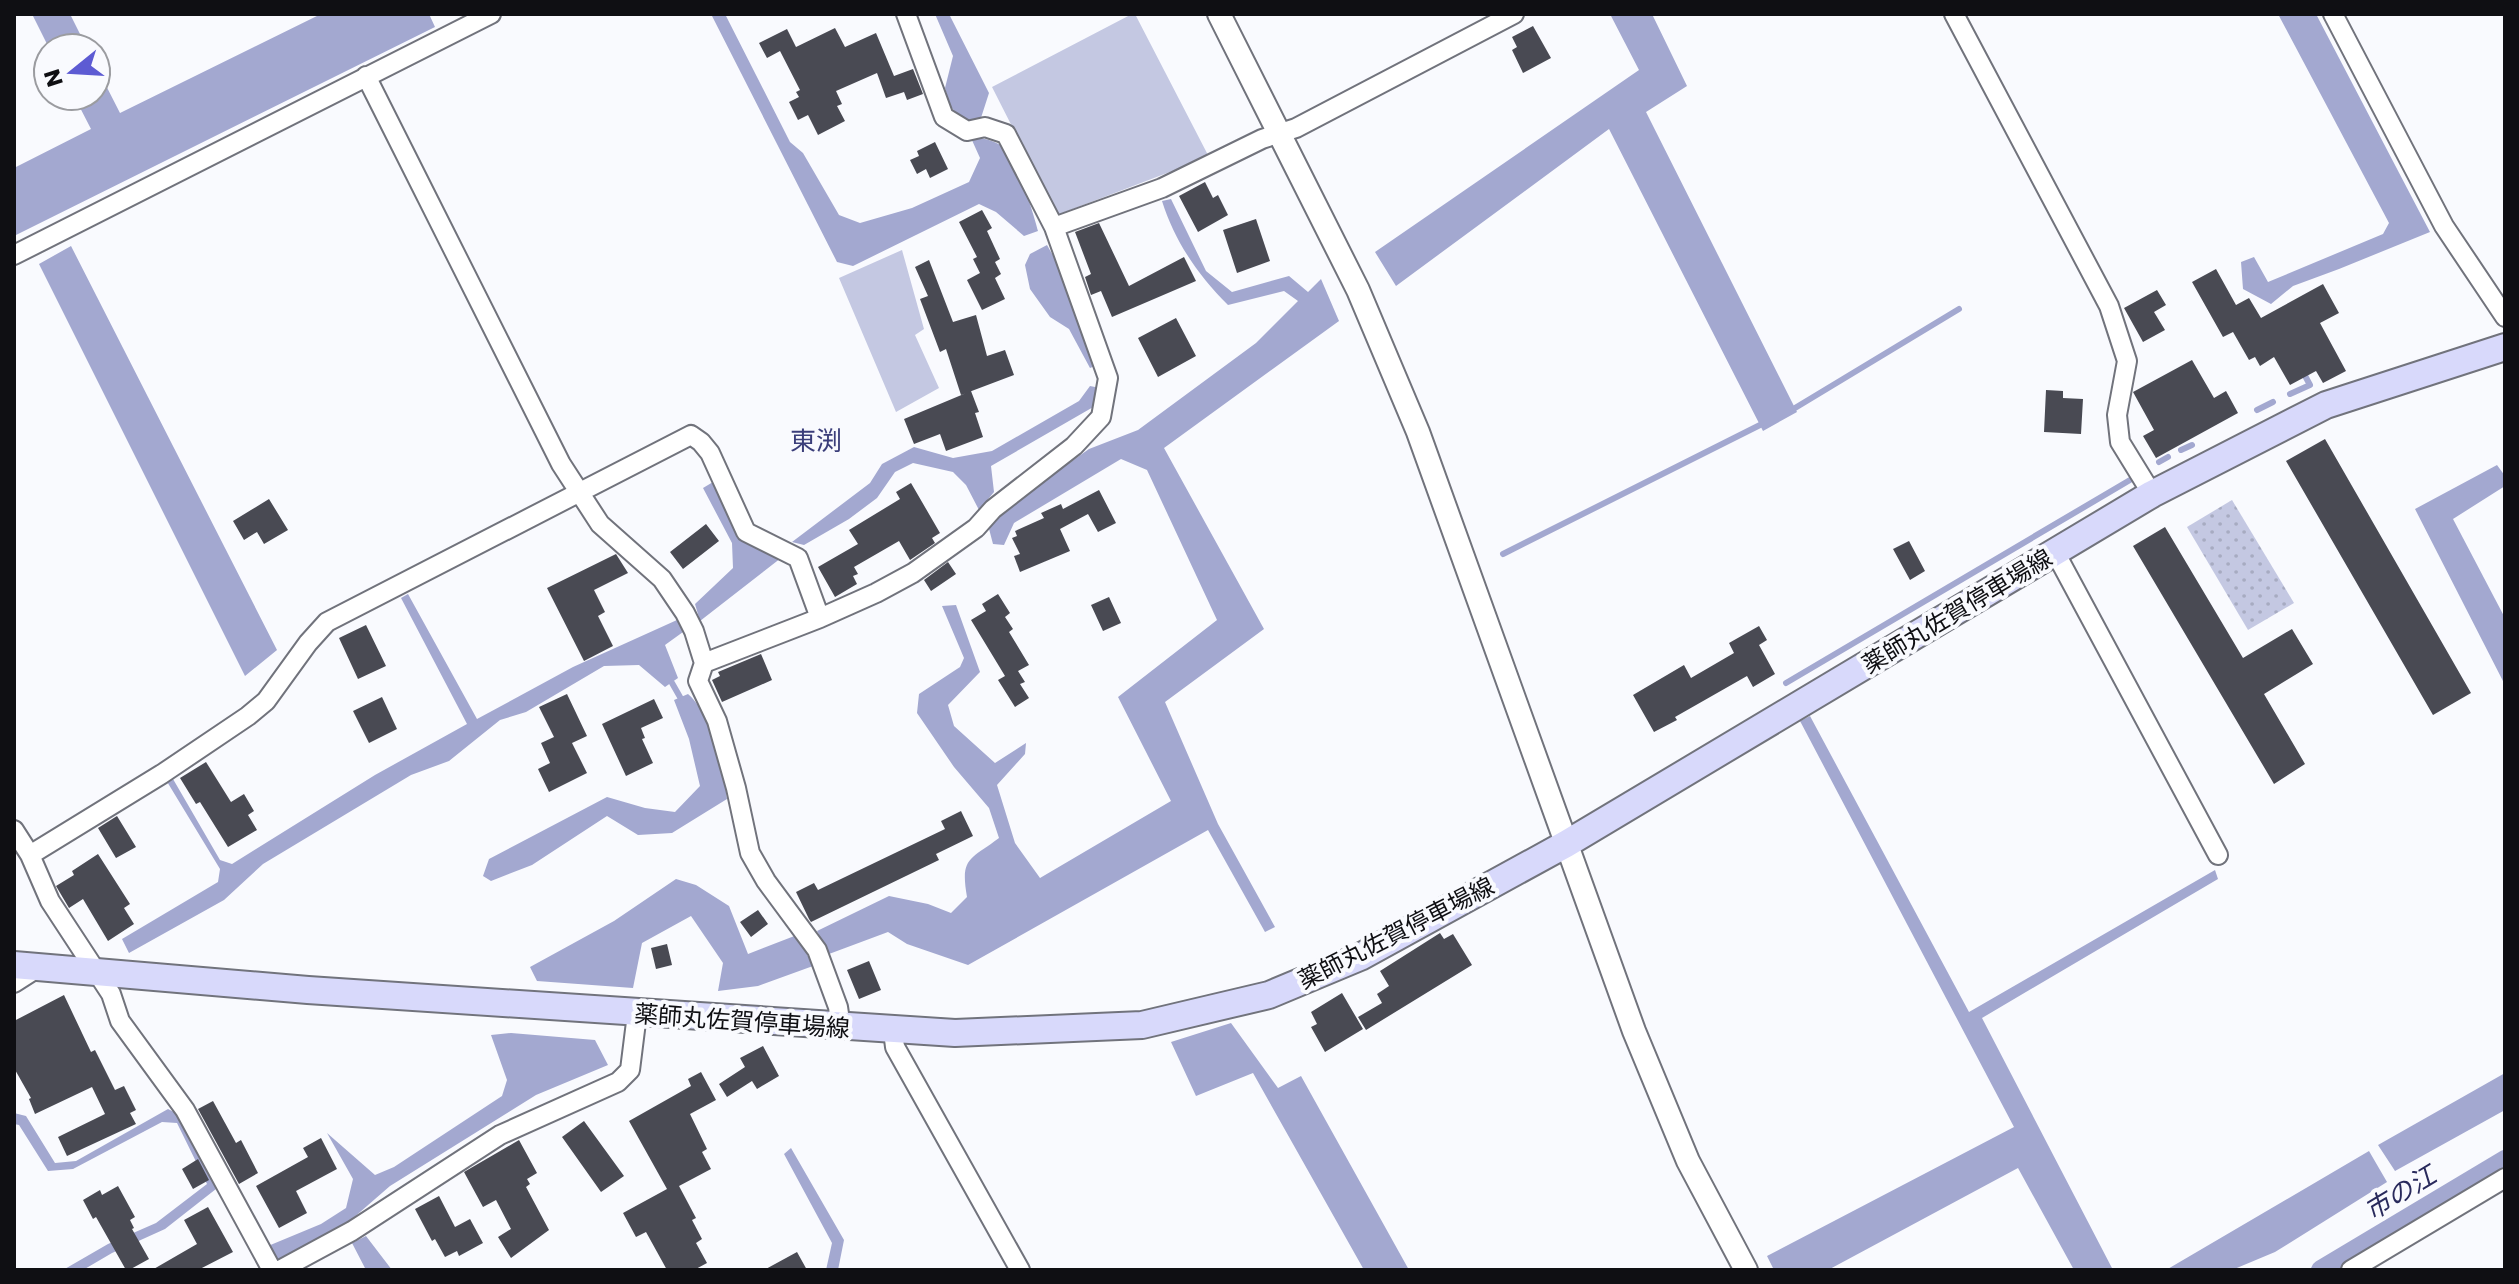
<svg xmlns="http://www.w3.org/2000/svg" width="2519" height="1284" font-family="Poppins,'Noto Sans JP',sans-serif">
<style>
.green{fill:#c4c8e2}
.park{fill:url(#park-dots)}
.water{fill:#a3a8d0}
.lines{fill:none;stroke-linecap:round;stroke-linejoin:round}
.stream{stroke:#a3a8d0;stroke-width:6}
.canal{stroke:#a3a8d0;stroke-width:20}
.building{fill:#494a53}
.minor-casing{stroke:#71737c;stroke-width:22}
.tertiary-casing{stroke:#71737c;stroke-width:26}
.secondary-casing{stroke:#71737c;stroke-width:30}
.minor{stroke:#fff;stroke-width:18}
.tertiary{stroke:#fff;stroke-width:22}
.secondary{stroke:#d8d9fb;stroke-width:26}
.labels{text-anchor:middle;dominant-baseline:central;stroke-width:8;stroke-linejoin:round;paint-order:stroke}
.street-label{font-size:24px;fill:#0f0f13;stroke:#f9fafe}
.neighbourhood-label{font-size:26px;fill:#3b3e7a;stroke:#f9fafe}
.water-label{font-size:26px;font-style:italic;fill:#292a5c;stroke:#f9fafe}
</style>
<defs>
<pattern id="park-dots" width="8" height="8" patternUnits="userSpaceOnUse" patternTransform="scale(2)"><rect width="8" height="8" fill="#c4c8e2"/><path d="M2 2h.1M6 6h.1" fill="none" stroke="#a7abc1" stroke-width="1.8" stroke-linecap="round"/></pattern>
</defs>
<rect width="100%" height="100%" fill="#f9fafe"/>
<!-- green -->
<path class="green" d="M1132,14H1135L1209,157L1057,215L992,87Z
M902,250L924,329L915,335L939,388L896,412L839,278Z"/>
<!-- park -->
<path class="park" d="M2232,500L2294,603L2248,630L2187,527Z"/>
<!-- water -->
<path class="water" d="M32,14H70L87,48H49Z
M321,14H429L435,27L14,236V168L91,129L74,96H96V66L120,113Z
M711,14H725L790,142L803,153L839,215L860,223L912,208L969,182L980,158L971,138C984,137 995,141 1006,149C1016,157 1034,215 1038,231L1024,236L996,212L979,204L853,266L837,262Z
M935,14H949L989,93L979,124L968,126L950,106L945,88L953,56Z
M1610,14H1652L1687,86L1646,112L1797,412L1763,431L1609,129L1396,286L1375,252L1639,70Z
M2278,14H2316L2430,232L2339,269L2293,286L2271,304L2243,289L2241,262L2254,257L2268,282L2383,234L2389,223Z
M1171,199L1206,271L1232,292L1289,276L1308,292L1321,279L1339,321L1164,448L1264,629L1165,702L1218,824L1275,927L1265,932L1208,830L968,965L907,944L888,932L829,954L817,931L889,896L928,904L951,913L967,897C960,857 970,860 999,838L989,808L954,767L917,713L919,694L960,667L964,658L942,606L956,605L980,672L948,705L954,726L995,763L1026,743L1025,754L997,785L1015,843L1040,878L1171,801L1118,697L1217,620L1147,470L1121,459L1014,523L1004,545L993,544L988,525L1007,507L1089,449L1138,430L1256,343L1298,301L1284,291L1228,305C1198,275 1175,242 1162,201Z
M1047,245L1076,296L1095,366L1090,368L1069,329L1050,317L1030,289L1025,265L1030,254Z
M71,246L277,650L245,676L39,264Z
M1090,386L1100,388L1095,406L991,466L994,492L979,510L966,485L953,472L913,463L895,472L877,498L849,519L804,545L792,542L870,483L882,464L914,447L953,458L992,451L1079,401Z
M2497,465L2505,476V486L2453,519L2505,618V685L2415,509Z
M713,482L742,539L781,558L700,621L695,604L733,568L732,543L703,488Z
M408,594L477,719L573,667L677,620L683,632L665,645L678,678L665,687L639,665L604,666L526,712L500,720L449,761L411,775L263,864L224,900L129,953L122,939L218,882L220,869L166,780L173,779L220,860L232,864L375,775L467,724L401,598Z
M688,694C712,715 724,767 727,799L672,833L638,835L607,816L532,865L491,881L483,876L489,859L607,797L645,808L675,812L700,786L689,739L674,700Z
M1810,716L1969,1012L2215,870L2218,879L1982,1018L2113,1270H2074L2018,1168L1828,1270H1774L1767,1256L2014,1127L1800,721Z
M676,879L696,885L729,906L748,954L797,935L813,966L758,986L718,991L723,963L691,916L642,943L633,988L537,981L530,967L614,921Z
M1231,1023L1278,1088L1301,1076L1409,1270H1364L1253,1073L1196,1096L1171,1042Z
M511,1033L595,1040L608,1065L536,1095L390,1186L352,1219L274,1263L268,1246L321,1224L346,1208L353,1179L327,1133L375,1175L394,1167L502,1096L507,1080L491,1035Z
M2505,1073V1110L2395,1171L2378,1145Z
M168,1109L178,1114L216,1189L165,1229L112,1253L83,1270H63L108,1244L156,1223L207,1184L177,1123L162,1122L73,1169L48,1171L19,1125L14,1124V1113L26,1116L55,1163L76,1161Z
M791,1148L844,1240L838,1270H826L832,1243L784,1154Z
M2369,1151L2387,1182L2275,1252L2232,1270H2166Z
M366,1236L392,1270H393H366L352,1243Z"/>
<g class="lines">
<!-- stream -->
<path class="stream" d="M2290,394L2310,385L2303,372
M1795,408L1959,309
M2257,410L2273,402
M2181,450L2192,445
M2159,462L2168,457
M1503,554L1760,425
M672,683L680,697
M1786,683L2130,480
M806,952L822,941"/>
<!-- canal -->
<path class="canal" d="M2321,1270L2505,1160"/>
</g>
<!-- building -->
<path class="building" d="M1533,26L1551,58L1523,73L1512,50L1517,47L1512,37Z
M835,28L845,47L876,33L894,76L913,69L923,94L907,100L904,92L886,98L877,73L836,91L842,104L837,106L845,121L818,135L808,115L798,120L789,102L799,97L796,92L800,90L780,51L767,58L759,43L787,29L796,47Z
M935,142L948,169L930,178L926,169L917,174L910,160L919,156L917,151Z
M1205,182L1213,198L1218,195L1228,215L1198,232L1179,196Z
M982,210L992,228L987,231L1000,259L995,262L1001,274L995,278L1005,299L982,310L967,280L980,273L973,259L977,257L959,222Z
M1256,219L1270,261L1237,273L1223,230Z
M1099,223L1129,286L1184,257L1196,281L1112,317L1101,291L1091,295L1085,277L1091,274L1075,232Z
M929,260L953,322L976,315L987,356L1005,350L1014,375L961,395L946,349L940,352L920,299L928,296L915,267Z
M2216,269L2236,305L2249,298L2261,318L2323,284L2339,313L2320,323L2346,371L2323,383L2316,371L2290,385L2274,357L2260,366L2255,357L2249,360L2233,332L2223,337L2192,282Z
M2157,290L2166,305L2154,312L2165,330L2143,342L2124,308Z
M1176,318L1196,356L1158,377L1138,338Z
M2192,360L2214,398L2226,391L2238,413L2156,458L2143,436L2154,430L2133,392Z
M2046,390L2063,391V398L2083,399L2081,434L2044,432Z
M971,391L979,412L975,413L983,437L946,451L940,434L914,444L904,419Z
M2325,439L2471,693L2433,715L2286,461Z
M911,483L940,533L932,538L935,543L910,560L899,541L854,567L858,574L853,576L857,584L835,597L818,567L858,544L849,530L900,499L896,492Z
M1099,490L1116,523L1098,532L1088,514L1060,529L1070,551L1020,572L1014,556L1020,554L1012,538L1017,536L1015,531L1044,518L1041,513L1061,504L1063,509Z
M269,499L288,530L264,544L257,532L244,540L233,521Z
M706,524L719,541L683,569L670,552Z
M2165,527L2243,658L2292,629L2313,664L2264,694L2305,764L2274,784L2133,546Z
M1909,541L1925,571L1910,580L1893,549Z
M616,554L628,573L594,590L605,612L598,616L613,646L584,661L547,588Z
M948,562L956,574L931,591L924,580Z
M998,594L1010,613L1005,617L1013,629L1009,632L1029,665L1018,671L1025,682L1020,684L1029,698L1015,707L998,680L1005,676L971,620L986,611L982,604Z
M1109,597L1121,623L1103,631L1091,605Z
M366,625L386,666L358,679L339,638Z
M1759,626L1767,640L1759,645L1775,674L1753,687L1747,676L1675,717L1677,720L1654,732L1633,695L1684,665L1691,678L1734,653L1729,643Z
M761,654L772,680L722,702L712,680L720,676L718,672Z
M567,694L587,736L572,743L587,773L549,792L538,769L550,763L541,743L554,737L539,707Z
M382,697L397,729L369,743L353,711Z
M654,699L663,718L641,728L645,738L642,739L653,763L626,776L602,724Z
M206,762L231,802L244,794L254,811L248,815L257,830L228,847L200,802L196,804L180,778Z
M961,811L973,836L936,854L939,860L811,922L809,919L796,892L814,883L818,890L945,829L941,821Z
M117,816L136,847L116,858L98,828Z
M98,854L130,904L124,908L134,924L108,941L83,899L69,908L56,886L74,875L72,871Z
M758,910L768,924L751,937L740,922Z
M1440,933L1444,939L1453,934L1472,965L1366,1030L1358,1017L1382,1003L1377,994L1389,986L1380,971Z
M667,944L672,965L656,969L651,948Z
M869,961L881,990L859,999L847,970Z
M1342,993L1363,1029L1325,1052L1311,1027L1317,1024L1311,1012Z
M64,995L91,1052L95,1050L115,1090L124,1086L136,1110L130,1113L136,1124L67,1156L58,1137L105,1114L92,1087L35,1114L29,1099L31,1098L14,1068V1021Z
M763,1046L779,1076L757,1089L752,1081L727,1097L719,1084L745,1067L740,1058Z
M701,1072L716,1100L690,1114L707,1149L702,1152L711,1169L679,1186L696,1218L692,1220L702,1239L696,1243L707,1263L694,1270H667L646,1232L636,1237L623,1213L667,1189L629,1121L691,1086L688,1079Z
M213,1101L236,1143L241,1140L258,1173L239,1184L198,1109Z
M584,1121L624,1176L601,1192L562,1137Z
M321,1138L337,1169L296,1191L307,1213L279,1228L256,1186L308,1157L303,1148Z
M519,1140L537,1173L527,1179L530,1184L526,1187L549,1230L511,1258L498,1237L511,1229L496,1200L483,1207L464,1172Z
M198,1159L209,1180L193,1189L182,1169Z
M118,1186L135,1217L130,1220L134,1228L132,1229L149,1259L129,1270H126L96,1217L93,1219L83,1200L100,1190L102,1195Z
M439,1196L455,1227L470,1219L483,1243L459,1256L457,1251L445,1257L435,1239L432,1241L415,1209Z
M208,1207L233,1252L198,1270H152L197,1244L184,1220Z
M797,1252L807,1270H764Z"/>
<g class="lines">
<defs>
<path id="minor" d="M1954,14L2109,306L2127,361L2117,415L2120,442L2152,494
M2333,14L2444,226L2505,317
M366,76L561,464L600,524L662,579L685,613L694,631L704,663L698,681L717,721L736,788L750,853L766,881L817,950L838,1007L841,1027
M1054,227L1162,188L1262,139L1296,128L1514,14
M14,255L491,14
M2055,552L2218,855
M704,663L820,618L876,593L913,573L976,528L993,509L1074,446L1101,417L1108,378L1054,227L1006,134L985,127L967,131L944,117L906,14
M14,830L30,855L50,901L111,994L120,1021L185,1110L272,1270
M30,855L162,774L248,716L266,701L308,643L327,622L691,435L701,442L710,453L746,532L798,558L820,618
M14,983L39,967
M893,1031L895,1047L1020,1270
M280,1270L352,1231L500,1135L618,1082L630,1070L637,1014
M2351,1270L2505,1178"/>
<path id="tertiary" d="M1219,14L1358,290L1418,432L1634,1031L1688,1161L1746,1270"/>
<path id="secondary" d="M14,965L308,990L955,1033L1142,1025L1269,995L1360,957L1566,844L2152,494L2326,405L2505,347"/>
</defs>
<!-- minor casing -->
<use href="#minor" class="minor-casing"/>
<!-- tertiary casing -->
<use href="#tertiary" class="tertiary-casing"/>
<!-- secondary casing -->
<use href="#secondary" class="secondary-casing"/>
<!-- minor -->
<use href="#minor" class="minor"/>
<!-- tertiary -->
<use href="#tertiary" class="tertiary"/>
<!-- secondary -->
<use href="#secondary" class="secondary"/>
</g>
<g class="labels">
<!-- street labels -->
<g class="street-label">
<text transform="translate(1957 611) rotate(-31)">薬師丸佐賀停車場線</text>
<text transform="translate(1396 933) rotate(-27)">薬師丸佐賀停車場線</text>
<text transform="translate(742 1021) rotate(4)">薬師丸佐賀停車場線</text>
</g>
<!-- neighbourhood labels -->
<g class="neighbourhood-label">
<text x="816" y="441">東渕</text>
</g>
<!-- water labels -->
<g class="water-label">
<text transform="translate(2400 1193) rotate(-31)">市の江</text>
</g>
</g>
<!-- border -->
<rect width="2519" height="1284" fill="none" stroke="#0f0f13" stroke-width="32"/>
<!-- north arrow -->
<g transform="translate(72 72) rotate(252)"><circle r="38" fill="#f9fafe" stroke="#9b9ca0" stroke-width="2"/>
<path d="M0-6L14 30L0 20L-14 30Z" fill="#5d5bd3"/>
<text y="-12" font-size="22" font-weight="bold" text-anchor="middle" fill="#0f0f13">N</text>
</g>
</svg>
